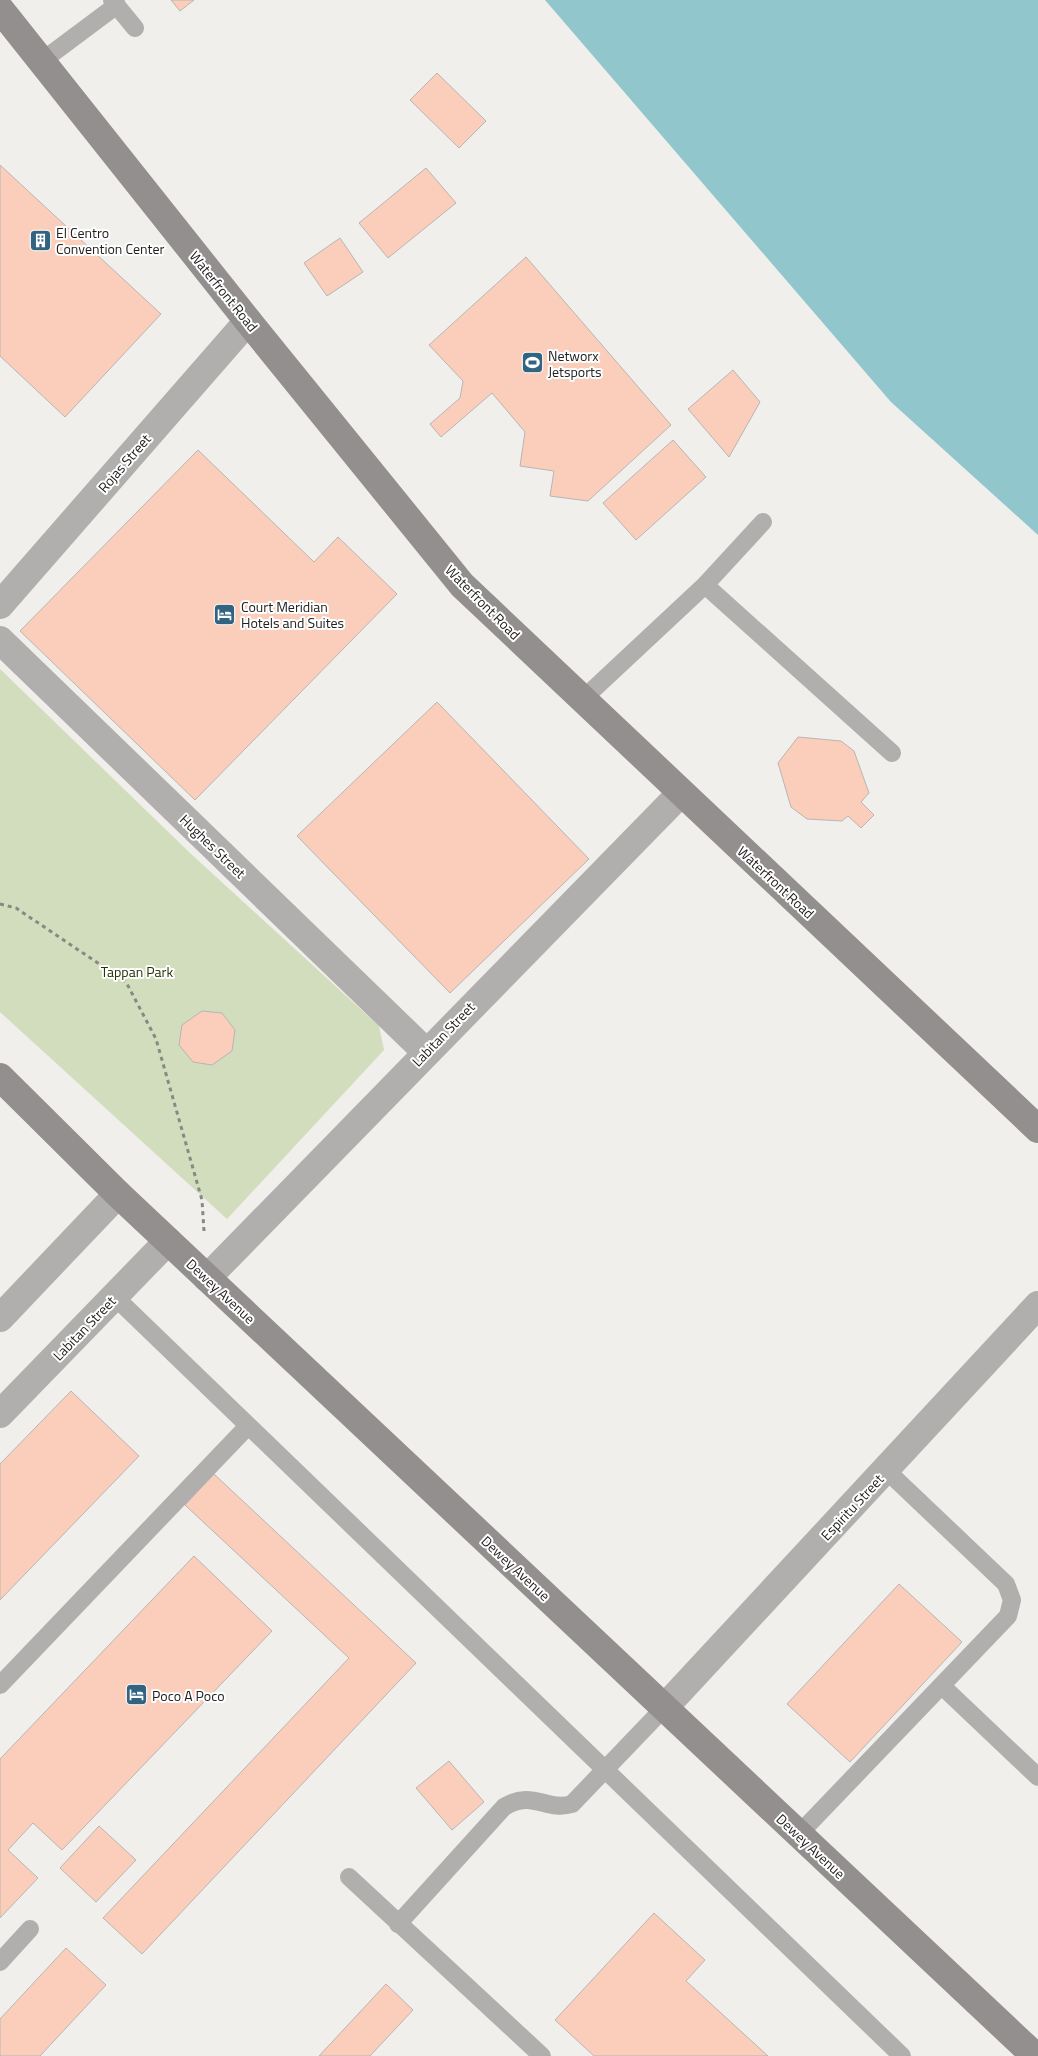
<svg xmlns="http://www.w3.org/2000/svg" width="1038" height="2056" font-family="'Titillium Web',sans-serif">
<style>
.green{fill:#d1ddbc}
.water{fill:#90c6cc}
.building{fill:#facebb;stroke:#b9b5b3}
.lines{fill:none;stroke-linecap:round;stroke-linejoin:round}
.path{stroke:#898885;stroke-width:3;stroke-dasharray:4 4;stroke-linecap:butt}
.service{stroke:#b0afae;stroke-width:18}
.minor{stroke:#b0afae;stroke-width:28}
.tertiary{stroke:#b0afae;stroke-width:28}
.secondary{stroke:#928f8e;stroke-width:28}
.labels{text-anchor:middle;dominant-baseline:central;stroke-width:4;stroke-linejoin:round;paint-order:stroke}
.poi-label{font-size:14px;fill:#222120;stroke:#fff;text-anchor:start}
.street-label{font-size:14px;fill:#222120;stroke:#fff}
.park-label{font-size:14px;fill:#253204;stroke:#fff}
</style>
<rect width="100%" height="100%" fill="#f0efeb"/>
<!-- green -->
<path class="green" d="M0,669L190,853L379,1026L384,1050L227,1219L0,1012Z"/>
<!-- water -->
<path class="water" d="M545,0H1038V535L891,402Z"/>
<!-- building -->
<path class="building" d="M171,0H194L180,11Z
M437,73L486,121L459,148L410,100Z
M0,165L161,314L65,417L0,356Z
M426,168L456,203L388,258L359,223Z
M340,238L363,272L327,296L304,263Z
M526,257L671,425L588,501L550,496L554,471L520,466L525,432L492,393L441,437L430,424L460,398L463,381L429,345Z
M733,370L760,402L729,457L688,409Z
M673,440L706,477L636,540L603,503Z
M198,450L314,562L338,537L397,594L195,800L20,631Z
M437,702L589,859L450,993L297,836Z
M798,737L841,741L854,751L869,793L861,802L874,815L861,828L848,816L842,821L807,819L791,807L778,763Z
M202,1011L222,1013L235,1030L232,1051L212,1065L193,1062L179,1045L182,1025Z
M71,1391L139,1456L0,1600V1464Z
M214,1474L416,1663L142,1954L103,1918L349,1658L185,1505Z
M194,1556L272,1631L62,1850L33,1823L8,1850L38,1878L0,1918V1759Z
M899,1584L962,1642L850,1762L787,1704Z
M449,1761L484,1802L452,1830L416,1788Z
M99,1826L136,1860L96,1902L60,1868Z
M654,1913L705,1960L686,1981L768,2056H594L555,2020Z
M66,1948L106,1985L40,2056H0V2019Z
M386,1984L413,2010L370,2056H319Z"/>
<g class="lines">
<!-- path -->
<path class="path" d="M0,904L16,908L126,982L156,1039L202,1200L204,1231"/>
<!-- service -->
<path class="service" d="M112,0L135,28
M42,61L117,5
M705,585L892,753
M583,699L705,585L763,522
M115,1297L902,2056
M0,1685L248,1426
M942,1686L1038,1777
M799,1834L1008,1616L1012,1600L1006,1584L886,1470
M349,1877L542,2056
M398,1924L504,1807C533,1789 546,1812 572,1804L664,1708
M0,1962L30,1929"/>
<!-- minor -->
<path class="minor" d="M0,605L248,321
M0,640L426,1052
M207,1278L681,793
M664,1708L1038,1305"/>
<!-- tertiary -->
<path class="tertiary" d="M0,1318L118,1194
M0,1414L168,1241"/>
<!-- secondary -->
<path class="secondary" d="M0,9L248,321L462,585L1038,1129
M0,1077L118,1194L1035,2056"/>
</g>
<!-- icons -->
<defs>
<symbol id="building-square" viewBox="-11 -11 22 22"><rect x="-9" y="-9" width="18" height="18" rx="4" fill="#326381" stroke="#fff"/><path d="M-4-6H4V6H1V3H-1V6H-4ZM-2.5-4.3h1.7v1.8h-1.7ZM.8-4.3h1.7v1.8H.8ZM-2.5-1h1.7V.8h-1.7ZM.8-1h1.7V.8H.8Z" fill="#fff"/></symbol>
<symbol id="stadium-square" viewBox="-11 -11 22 22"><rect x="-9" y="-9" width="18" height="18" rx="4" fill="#326381" stroke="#fff"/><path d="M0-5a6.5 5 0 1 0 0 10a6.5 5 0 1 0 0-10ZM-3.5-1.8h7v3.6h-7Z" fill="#fff"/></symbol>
<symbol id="hotel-square" viewBox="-11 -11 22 22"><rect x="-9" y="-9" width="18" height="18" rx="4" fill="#326381" stroke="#fff"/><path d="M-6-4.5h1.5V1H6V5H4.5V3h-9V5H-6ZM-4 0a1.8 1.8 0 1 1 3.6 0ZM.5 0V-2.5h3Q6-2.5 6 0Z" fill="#fff"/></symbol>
</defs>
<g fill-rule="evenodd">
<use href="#building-square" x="28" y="228" width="25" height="25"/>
<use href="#stadium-square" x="520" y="350" width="25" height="25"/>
<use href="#hotel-square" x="212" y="602" width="25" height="25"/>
<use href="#hotel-square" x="124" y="1682" width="25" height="25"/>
</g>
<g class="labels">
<!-- poi labels -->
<g class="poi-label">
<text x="56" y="232">El Centro<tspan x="56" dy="16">Convention Center</tspan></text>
<text x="548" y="355">Networx<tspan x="548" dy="16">Jetsports</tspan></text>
<text x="241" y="606">Court Meridian<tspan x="241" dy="16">Hotels and Suites</tspan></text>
<text x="152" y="1695">Poco A Poco</text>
</g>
<!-- street labels -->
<g class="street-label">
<text transform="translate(224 291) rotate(51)">Waterfront Road</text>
<text transform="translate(124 463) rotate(-49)">Rojas Street</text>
<text transform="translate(483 602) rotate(45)">Waterfront Road</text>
<text transform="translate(213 846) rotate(44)">Hughes Street</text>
<text transform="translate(776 882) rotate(43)">Waterfront Road</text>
<text transform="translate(443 1034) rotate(-46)">Labitan Street</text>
<text transform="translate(221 1291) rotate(43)">Dewey Avenue</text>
<text transform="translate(84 1328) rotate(-46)">Labitan Street</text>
<text transform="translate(852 1507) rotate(-47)">Espiritu Street</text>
<text transform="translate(516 1568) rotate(43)">Dewey Avenue</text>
<text transform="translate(811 1846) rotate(43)">Dewey Avenue</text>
</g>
<!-- park labels -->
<g class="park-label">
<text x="137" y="971">Tappan Park</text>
</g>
</g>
</svg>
